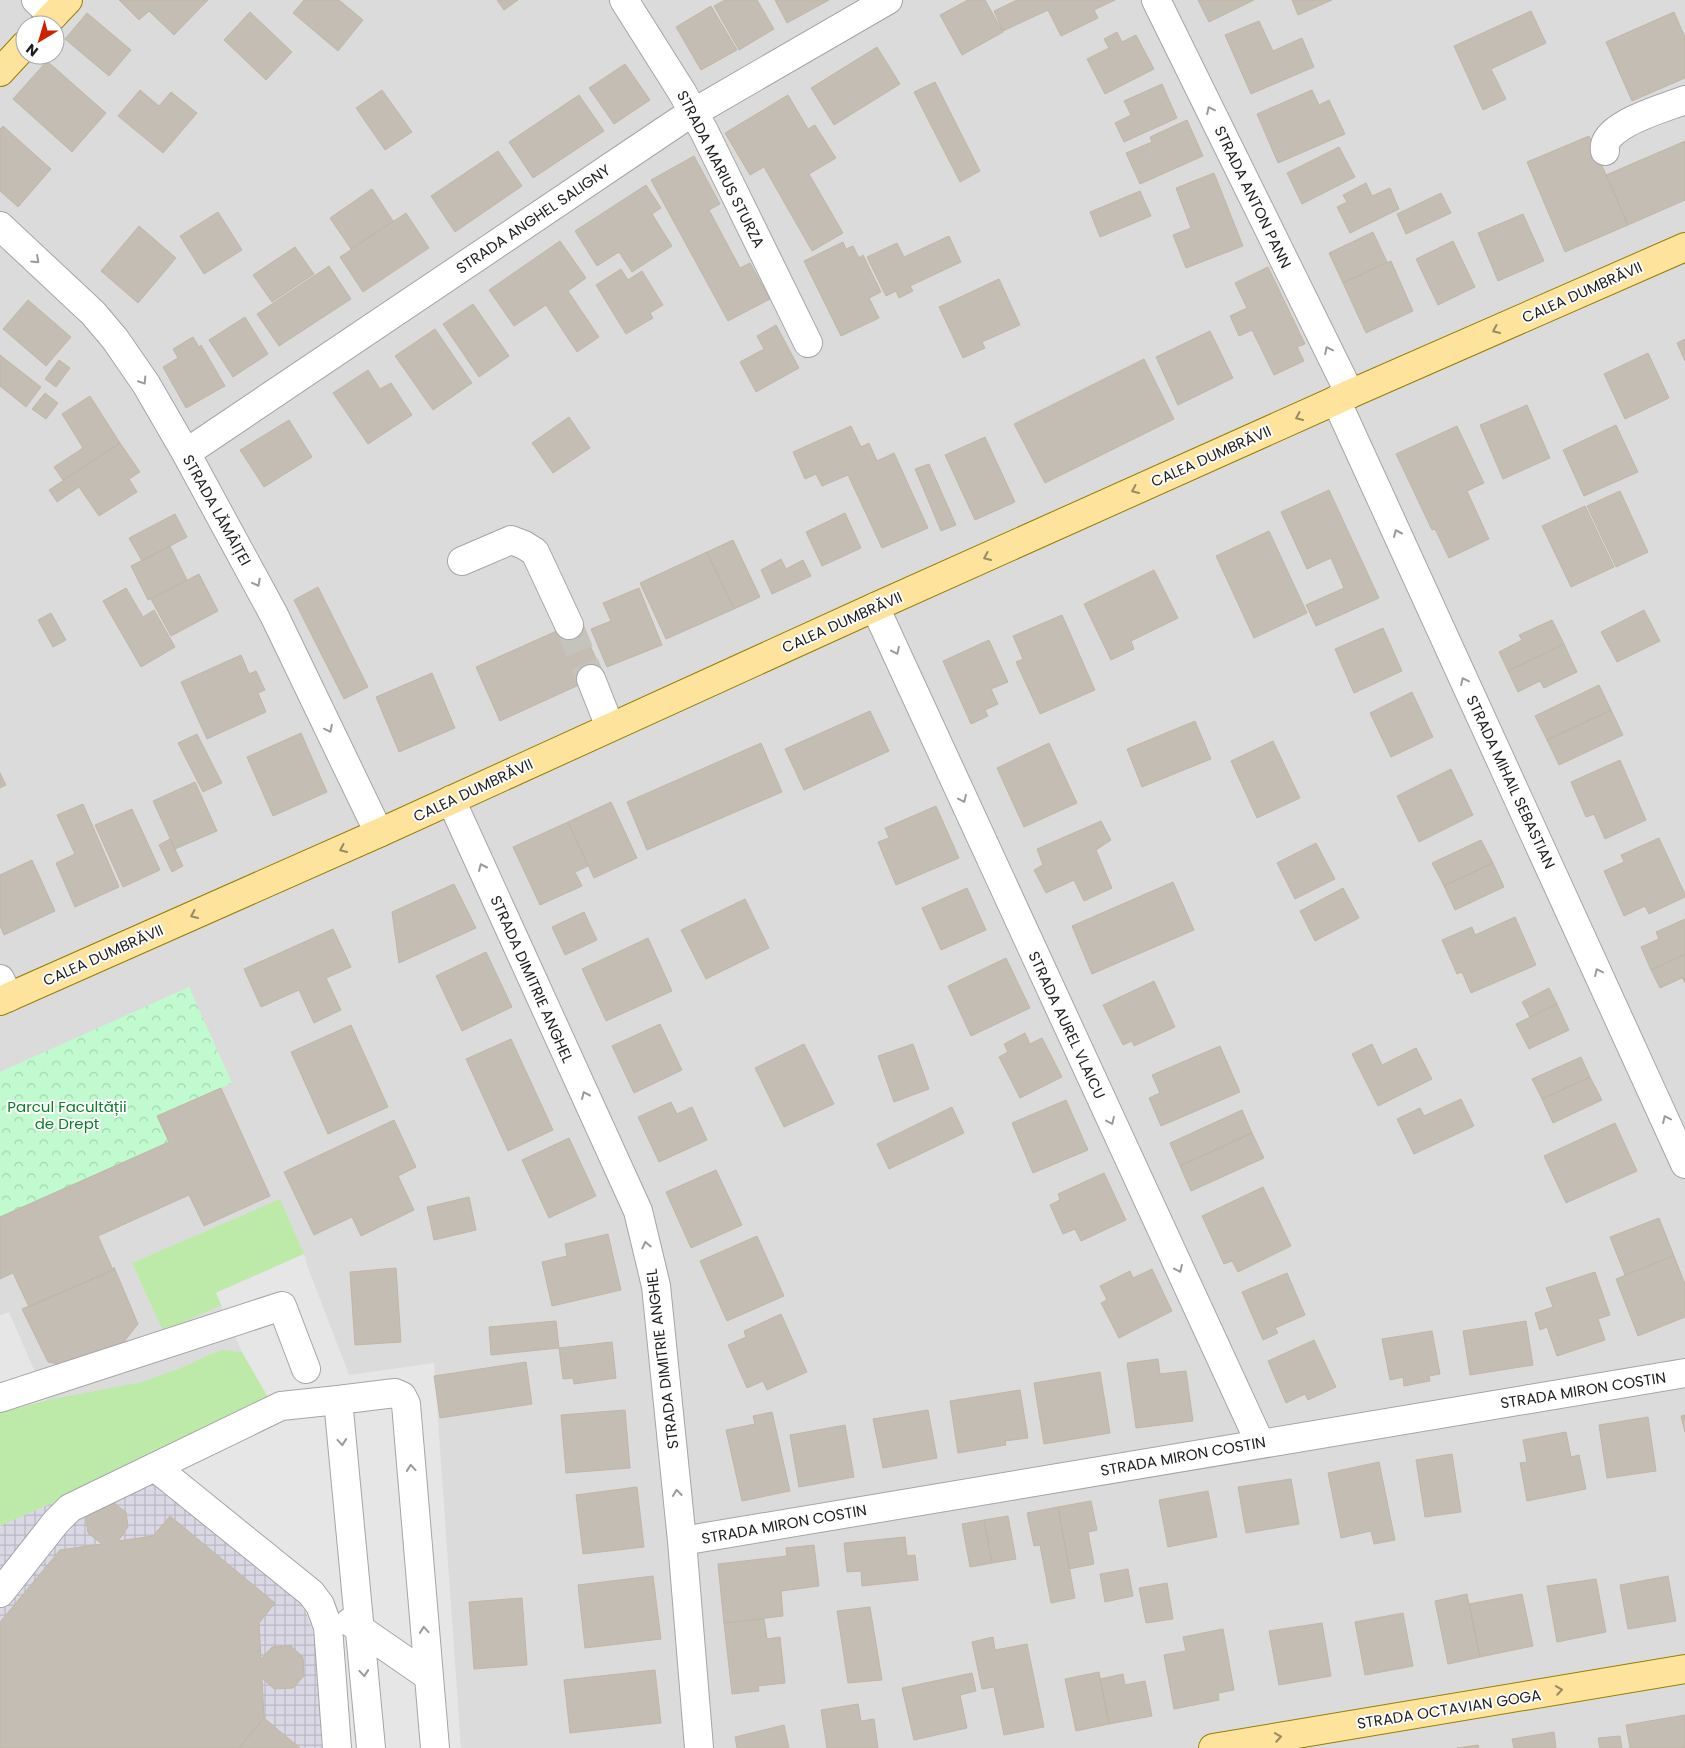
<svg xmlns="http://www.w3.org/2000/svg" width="1685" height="1748" font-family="Poppins,sans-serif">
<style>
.residential{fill:#dcdbdb;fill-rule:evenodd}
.grass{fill:#beeaa9}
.park{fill:url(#park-crowns)}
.parking{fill:#e6e6e6}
.plaza{fill:url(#plaza-grid)}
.building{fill:#c4bdb3;stroke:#c1b6a6}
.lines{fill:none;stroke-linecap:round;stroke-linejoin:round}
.minor-tunnel{stroke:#c5c4bc;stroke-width:28;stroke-dasharray:28 14;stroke-linecap:butt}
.minor-casing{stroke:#a5a5a5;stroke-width:30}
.major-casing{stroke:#987f00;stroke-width:30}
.minor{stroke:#fff;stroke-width:28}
.major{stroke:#fde39b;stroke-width:28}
.oneway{stroke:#9a9a9a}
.oneway2{stroke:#998a63}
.labels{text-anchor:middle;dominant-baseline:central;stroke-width:4;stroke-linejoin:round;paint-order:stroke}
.street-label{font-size:15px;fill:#1e1e1e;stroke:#fff}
.park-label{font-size:15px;fill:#0a7d27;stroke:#fff}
</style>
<defs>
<pattern id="park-crowns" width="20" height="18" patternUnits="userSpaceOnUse" patternTransform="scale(1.25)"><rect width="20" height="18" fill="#c0face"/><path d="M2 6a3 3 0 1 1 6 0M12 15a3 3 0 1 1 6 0" fill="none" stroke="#a5d6b0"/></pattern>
<pattern id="plaza-grid" width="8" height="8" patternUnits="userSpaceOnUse" patternTransform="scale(1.25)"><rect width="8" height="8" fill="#dad8e5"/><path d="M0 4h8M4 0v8" fill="none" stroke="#bbb9c4"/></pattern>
</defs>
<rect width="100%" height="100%" fill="#efede4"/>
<!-- residential -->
<path class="residential" d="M0,0H1685V1748H0ZM25,25H55V55H25Z"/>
<!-- grass -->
<path class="grass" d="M280,1199L304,1254L217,1292L222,1305L163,1331L132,1263Z
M223,1350L242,1352L272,1404L135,1467L0,1526V1413L47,1400L142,1382L186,1366L211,1354Z"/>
<!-- park -->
<path class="park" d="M189,987L232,1083L158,1116L169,1142L0,1217V1072Z"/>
<!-- parking -->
<path class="parking" d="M304,1254L307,1265L349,1375L434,1363L461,1748H328L143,1474L272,1404L242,1352L216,1293Z
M9,1312L47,1400L0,1413V1315Z"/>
<!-- plaza -->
<path class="plaza" d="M135,1467L299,1601L305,1610L315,1637L328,1748H0V1526Z"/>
<!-- building -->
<path class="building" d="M119,0H208L174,35L149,11L139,20Z
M304,0H339L363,20L338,51L293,13Z
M497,0H518L504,10Z
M725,0H757L774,29L739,50L714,6Z
M775,0H829L787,23Z
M968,0H985L1003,32L962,55L940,15Z
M1017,0H1115L1094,10L1098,18L1061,36L1048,10L1003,31L994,11Z
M1198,0H1254L1209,22Z
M1292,0H1332L1298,15Z
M711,6L737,50L701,70L676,27Z
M1531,11L1546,43L1491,69L1506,99L1483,110L1454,46Z
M250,12L292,52L266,80L224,40Z
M1674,12L1685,37V78L1632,101L1606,42Z
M87,13L131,50L109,76L65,39Z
M1259,21L1273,51L1302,38L1314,67L1251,94L1225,35Z
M1117,32L1122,42L1136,35L1154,69L1105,94L1087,59L1109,48L1104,39Z
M877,47L900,84L834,125L811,88Z
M47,61L106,113L72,152L13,99Z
M625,64L650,100L614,124L589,88Z
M935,82L980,171L960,182L914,92Z
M1162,84L1177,118L1124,142L1115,123L1131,115L1124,101Z
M140,90L159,106L171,92L197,113L163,153L118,116Z
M382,90L412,132L385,150L356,108Z
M1312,90L1319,105L1329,100L1345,134L1278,163L1257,114Z
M579,95L604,131L533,178L509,142Z
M788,95L808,129L815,125L836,158L809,174L843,233L812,251L764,167L750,175L725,133Z
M1187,120L1203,156L1140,184L1126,153L1152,142L1150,137Z
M3,126L51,169L18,207L0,191V129Z
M1589,136L1628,225L1565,252L1527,162Z
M1685,141V200L1628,225L1606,175Z
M1339,147L1355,177L1302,204L1287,173Z
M498,151L522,186L455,232L431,196Z
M694,156L720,204L709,210L740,268L750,263L770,299L728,321L651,180Z
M1214,173L1243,246L1186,268L1173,235L1191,228L1176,188Z
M1366,183L1372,196L1390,188L1399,209L1350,233L1337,207L1347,202L1343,195Z
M646,185L661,208L652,214L672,246L632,272L619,252L597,266L575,231Z
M372,189L393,221L351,249L330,218Z
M1140,191L1151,216L1100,237L1090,212Z
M1441,193L1451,213L1406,234L1397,214Z
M218,212L242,250L204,274L180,236Z
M406,213L429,248L363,292L340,257Z
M1523,214L1544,261L1498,281L1478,233Z
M139,226L176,258L138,303L101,271Z
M1373,232L1387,262L1343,283L1329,253Z
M949,236L961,262L910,286L913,291L899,298L896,291L886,296L867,257L897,243L904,257Z
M560,241L586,278L568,291L599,337L577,352L546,305L514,326L489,290Z
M1453,241L1475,287L1438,305L1416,259Z
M843,242L846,249L853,246L859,258L863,255L881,292L869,298L879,318L841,336L804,261Z
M295,247L314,274L272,302L253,275Z
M1391,261L1413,311L1366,333L1343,283Z
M329,266L351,299L279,346L257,314Z
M1268,267L1305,344L1297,347L1304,361L1274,375L1252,330L1239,336L1230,316L1247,308L1235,283Z
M621,269L628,280L642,271L663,305L650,313L653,318L626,334L596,285Z
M999,279L1020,325L982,342L985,348L963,358L939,307Z
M28,300L71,337L46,366L3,329Z
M473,304L509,356L479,377L443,324Z
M245,317L268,354L233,377L209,340Z
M776,325L799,368L756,392L740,362L764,349L757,336Z
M435,329L472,383L433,410L395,356Z
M1210,331L1233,378L1178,405L1156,357Z
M193,337L199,347L201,345L225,386L186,408L163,367L178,358L173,349Z
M1685,339V361L1677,343Z
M1648,353L1669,398L1625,419L1604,374Z
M0,355L41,387L26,407L0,386Z
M1144,359L1174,419L1045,483L1014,424Z
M59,360L70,368L56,387L45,379Z
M368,370L380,389L391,383L412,415L368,444L333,393Z
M45,393L58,403L46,419L32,409Z
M90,396L120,443L63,480L54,467L83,448L62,414Z
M1527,405L1550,458L1503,479L1480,425Z
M569,417L590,448L553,473L532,443Z
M289,420L312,457L264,487L240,450Z
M1616,425L1638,472L1584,496L1563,450Z
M851,426L861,447L869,443L877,461L894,453L928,528L882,548L848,475L822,486L816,474L805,479L793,452Z
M1457,426L1484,483L1467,491L1489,539L1449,558L1435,529L1432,530L1396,454Z
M985,437L1015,502L975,520L945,455Z
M120,443L140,472L129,479L137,492L99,516L79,487L57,502L49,490Z
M929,464L956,525L941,531L915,469Z
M1329,490L1379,598L1316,626L1306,605L1344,588L1331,558L1307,569L1281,512Z
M1620,491L1648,552L1616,567L1587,506Z
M1585,506L1614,567L1571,587L1542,526Z
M845,513L861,548L822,566L806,532Z
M175,514L187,537L142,561L129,538Z
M1269,531L1307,613L1254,638L1216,556Z
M733,540L760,597L734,609L707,552Z
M170,546L187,580L148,600L131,566Z
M707,552L734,609L666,639L640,583Z
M781,559L786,569L803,560L811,576L772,594L761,570Z
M1154,570L1178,618L1131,641L1134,649L1111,660L1084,604Z
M199,574L218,611L171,636L151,599Z
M318,587L368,687L344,699L294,600Z
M126,588L143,617L154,610L175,647L141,667L103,601Z
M639,588L662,645L607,667L591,629L611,621L603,603Z
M1644,610L1660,641L1617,662L1601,632Z
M51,613L66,640L53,647L38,620Z
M1062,615L1095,690L1040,714L1016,662L1023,659L1013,636Z
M1552,620L1564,644L1508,671L1499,652L1522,640L1519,635Z
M579,621L603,674L500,721L476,667Z
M1383,628L1402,671L1354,693L1335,649Z
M989,640L1008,682L991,689L998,704L985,710L988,716L971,724L943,661Z
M1564,644L1577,672L1544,688L1540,681L1518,692L1508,671Z
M241,655L249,674L256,671L265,690L258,693L266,712L207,739L181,682Z
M432,673L455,728L399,752L376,697Z
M1599,685L1611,710L1547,740L1535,716Z
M1412,692L1433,737L1391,757L1370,713Z
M1611,710L1623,735L1559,765L1547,740Z
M870,711L889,751L804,790L785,749Z
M1195,721L1211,759L1142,787L1127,749Z
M301,733L327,792L273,816L247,757Z
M197,734L222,783L203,792L178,743Z
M1273,741L1300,798L1257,818L1231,761Z
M761,743L782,792L647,850L627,802Z
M1049,743L1077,803L1024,827L997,768Z
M1620,760L1646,820L1605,839L1594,814L1586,817L1571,782Z
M1451,769L1473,815L1419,842L1397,796Z
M0,773L6,785L0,788Z
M195,782L217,831L175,849L153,801Z
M611,802L637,858L594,878L568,822Z
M83,804L119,887L75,907L56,863L75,854L57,815Z
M936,806L959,858L896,885L878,842L889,838L885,828Z
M132,809L160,870L123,887L95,825Z
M1101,821L1111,840L1096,850L1112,888L1084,901L1074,880L1046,893L1034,870L1043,865L1037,849Z
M568,822L588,866L575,872L582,886L540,905L513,847Z
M1659,838L1685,894V897L1649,914L1645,906L1624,916L1604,871L1624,862L1621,855Z
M170,839L183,866L172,872L159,845Z
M1481,840L1493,863L1444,886L1432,863Z
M1316,843L1335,879L1295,899L1277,863Z
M32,860L55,911L4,935L0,926V875Z
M1493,863L1504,887L1455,910L1444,886Z
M1173,882L1194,930L1092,974L1072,926Z
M454,884L476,928L399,963L392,912Z
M967,888L986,930L941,950L922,908Z
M1343,888L1359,918L1315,941L1300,911Z
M745,899L769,948L706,979L681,930Z
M584,912L597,940L565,955L552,927Z
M1515,917L1536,965L1471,993L1462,972L1457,974L1442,940L1472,927L1475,935Z
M1685,919V954L1651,970L1641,947L1659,939L1656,932Z
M333,929L351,967L326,978L341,1010L314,1023L299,990L261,1007L244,969Z
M648,938L672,991L606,1021L582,969Z
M486,952L512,1007L462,1031L436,976Z
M1685,954V983L1682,978L1660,988L1651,970Z
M1006,958L1030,1008L971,1036L948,986Z
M1154,981L1175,1027L1134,1046L1132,1041L1123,1045L1103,1005Z
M1549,988L1557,1004L1530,1017L1522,1002Z
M1557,1004L1569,1030L1529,1049L1516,1024Z
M660,1024L682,1070L634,1093L612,1046Z
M351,1025L388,1107L328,1134L291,1052Z
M1025,1033L1030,1044L1042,1038L1062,1077L1020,1098L999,1057L1008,1052L1004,1044Z
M511,1039L553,1130L508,1151L466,1059Z
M804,1044L834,1104L784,1127L755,1068Z
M913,1044L929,1089L894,1102L878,1056Z
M1372,1044L1382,1065L1416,1048L1432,1079L1378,1106L1352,1054Z
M1220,1046L1240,1092L1161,1126L1149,1098L1160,1093L1152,1075Z
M1581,1057L1590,1077L1542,1099L1532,1079Z
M1590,1077L1602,1100L1553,1123L1542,1099Z
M221,1088L270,1196L204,1226L189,1195L98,1236L113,1270L29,1307L13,1273L0,1279V1217L169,1142L157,1116Z
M1461,1099L1474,1126L1414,1154L1397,1119L1420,1108L1424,1116Z
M1066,1100L1088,1150L1033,1173L1012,1123Z
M671,1102L677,1114L692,1107L707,1140L659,1162L638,1117Z
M952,1107L964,1133L889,1169L877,1144Z
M1242,1110L1252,1133L1180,1166L1170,1143Z
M394,1120L416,1167L398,1176L414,1210L361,1236L352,1217L314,1235L284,1172Z
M1615,1123L1637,1171L1566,1203L1544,1156Z
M1252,1133L1264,1158L1191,1191L1180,1166Z
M569,1138L596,1196L549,1218L522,1160Z
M716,1170L742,1225L691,1248L666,1192Z
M1104,1173L1126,1220L1081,1241L1075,1229L1063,1234L1050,1205L1060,1200L1058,1194Z
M1263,1187L1291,1246L1238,1272L1232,1261L1224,1264L1202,1216Z
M469,1197L476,1230L434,1240L427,1207Z
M1659,1218L1674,1256L1625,1275L1610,1237Z
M608,1234L621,1290L552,1306L542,1262L567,1256L565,1244Z
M757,1236L784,1296L727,1321L700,1261Z
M1674,1256L1685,1284V1317L1638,1336L1616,1279Z
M114,1267L138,1324L116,1352L81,1368L48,1362L22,1309L113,1270Z
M396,1268L401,1342L355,1345L350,1272Z
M1152,1269L1172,1311L1119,1338L1101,1303L1107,1300L1100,1286L1130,1271L1133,1278Z
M1595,1272L1610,1315L1598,1319L1605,1340L1557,1356L1547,1327L1540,1330L1535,1313L1553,1307L1546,1288Z
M1287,1273L1305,1315L1275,1328L1278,1333L1263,1340L1242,1292Z
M781,1314L807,1372L767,1390L763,1381L747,1388L728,1345L746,1337L744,1331Z
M556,1321L559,1348L491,1355L489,1327Z
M1526,1321L1533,1365L1470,1375L1463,1331Z
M1432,1331L1440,1374L1429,1376L1430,1381L1404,1386L1403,1377L1390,1380L1382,1339Z
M1314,1340L1336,1387L1308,1400L1305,1394L1286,1403L1268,1361Z
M612,1342L616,1378L574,1384L573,1378L563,1379L559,1348Z
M1158,1359L1160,1374L1186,1371L1193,1421L1136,1428L1127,1363Z
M526,1362L532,1404L440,1418L434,1376Z
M1100,1372L1110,1433L1044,1444L1034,1383Z
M1020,1390L1028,1438L1005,1441L1006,1445L958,1453L950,1401Z
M625,1410L630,1468L566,1473L561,1415Z
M928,1410L937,1458L883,1468L873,1419Z
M772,1412L790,1491L742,1501L726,1430L755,1424L753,1416Z
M1685,1415V1432L1681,1416Z
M1648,1417L1656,1471L1607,1478L1599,1425Z
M845,1425L854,1477L799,1487L790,1435Z
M1566,1432L1571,1457L1579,1455L1586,1489L1527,1501L1520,1463L1527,1462L1523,1440Z
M1452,1454L1461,1512L1425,1517L1416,1460Z
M1379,1462L1395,1540L1374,1544L1371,1531L1341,1538L1328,1473Z
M1291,1479L1299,1524L1246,1533L1238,1487Z
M637,1487L644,1547L583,1554L576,1495Z
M1208,1491L1217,1537L1168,1547L1159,1500Z
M1091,1501L1097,1530L1088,1532L1094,1564L1069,1569L1058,1507Z
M112,1502L126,1512L128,1527L118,1541L153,1536L170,1516L275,1603L259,1623L261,1659L272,1647L291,1646L303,1657L304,1676L293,1688L274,1689L262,1678L264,1718L239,1748H0V1622L60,1550L102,1544L88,1533L86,1518L96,1504Z
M1058,1507L1075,1598L1051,1603L1040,1545L1034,1546L1027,1513Z
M1008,1516L1016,1559L992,1563L984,1520Z
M984,1520L992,1563L970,1567L962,1524Z
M905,1537L907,1556L915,1555L918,1580L862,1586L861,1571L847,1572L844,1543Z
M814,1545L819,1586L781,1591L783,1616L724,1623L718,1564L787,1556L786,1548Z
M1128,1569L1133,1596L1105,1602L1100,1574Z
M653,1576L661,1639L585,1648L578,1585Z
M1668,1576L1676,1621L1628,1629L1620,1585Z
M1596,1579L1606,1632L1557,1642L1547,1586Z
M1167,1583L1173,1619L1146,1623L1139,1588Z
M1467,1594L1480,1657L1448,1664L1435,1601Z
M1522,1594L1533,1646L1480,1657L1469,1604Z
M522,1598L527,1665L474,1669L469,1602Z
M870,1607L882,1680L848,1683L837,1611Z
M1403,1613L1413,1666L1365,1675L1355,1622Z
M764,1619L767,1639L780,1637L785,1683L758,1686L759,1691L732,1694L724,1623Z
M1322,1623L1331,1676L1279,1685L1269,1631Z
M1223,1629L1234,1690L1218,1693L1219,1700L1174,1709L1164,1655L1186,1651L1183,1637Z
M993,1637L995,1650L1027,1644L1044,1727L1004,1735L994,1687L982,1689L972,1642Z
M655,1670L661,1723L570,1733L564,1680Z
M1099,1672L1109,1724L1076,1731L1065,1679Z
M972,1673L976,1691L960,1695L967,1728L914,1740L902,1688Z
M1123,1674L1125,1685L1145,1681L1152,1716L1109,1724L1100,1679Z
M858,1704L861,1721L874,1719L878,1748H827L821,1710Z
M1685,1715V1748H1630L1626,1725Z
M264,1718L300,1748H239Z
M784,1725L789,1748H737L735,1737Z
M1554,1732L1556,1748H1514L1512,1739Z
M1620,1736L1622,1748H1600L1598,1738Z
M1478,1745L1479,1748H1457Z"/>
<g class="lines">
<!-- minor-tunnel -->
<path class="minor-tunnel" d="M569,625L591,679"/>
<defs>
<path id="minor" d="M36,0L53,16
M624,0L682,92L704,131L808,343
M1156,0L1350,394
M1605,151C1600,125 1665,108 1685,100
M0,226L93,313L115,339L146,384L186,453L274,615L379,833
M1336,400L1685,1164
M186,453L679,121L888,0
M462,561L511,540L524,545L535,552L569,625
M875,607L1260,1443
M591,679L610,727
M451,800L638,1211L656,1286L682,1541L699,1748
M0,979L9,997
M0,1398L282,1306L306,1369
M155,1467L311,1593L320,1605L328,1627L337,1748
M682,1541L1685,1373
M0,1593L56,1522L70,1508L281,1406L338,1400
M350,1622L428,1676
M371,1748L338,1400L395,1393L402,1396L406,1404L435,1748"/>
<path id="major" d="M44,25L68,0
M0,72L25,45
M0,1001L379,833L875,607L1350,394L1685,247
M1213,1748L1685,1669"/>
</defs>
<!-- minor casing -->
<use href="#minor" class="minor-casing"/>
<!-- major casing -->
<use href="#major" class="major-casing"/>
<!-- minor -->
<use href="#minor" class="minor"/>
<!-- major -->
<use href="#major" class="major"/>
</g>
<!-- one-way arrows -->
<defs><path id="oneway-chevron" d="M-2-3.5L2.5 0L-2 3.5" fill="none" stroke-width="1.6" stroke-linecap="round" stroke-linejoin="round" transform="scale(1.25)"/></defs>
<g class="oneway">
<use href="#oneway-chevron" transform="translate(1210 110) rotate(-116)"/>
<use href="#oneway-chevron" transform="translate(36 260) rotate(43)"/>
<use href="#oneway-chevron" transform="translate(1328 350) rotate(-116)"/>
<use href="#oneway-chevron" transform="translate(143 381) rotate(57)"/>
<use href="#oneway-chevron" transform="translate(1397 533) rotate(-114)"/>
<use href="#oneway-chevron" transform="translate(257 583) rotate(62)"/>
<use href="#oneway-chevron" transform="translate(896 651) rotate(65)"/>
<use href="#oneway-chevron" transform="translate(1464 681) rotate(-115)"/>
<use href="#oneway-chevron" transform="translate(329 729) rotate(64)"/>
<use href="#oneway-chevron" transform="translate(963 799) rotate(65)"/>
<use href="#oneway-chevron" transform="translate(482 867) rotate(-114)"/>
<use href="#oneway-chevron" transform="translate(1598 972) rotate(-115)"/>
<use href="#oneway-chevron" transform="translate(585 1095) rotate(-114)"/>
<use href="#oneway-chevron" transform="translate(1666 1119) rotate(-115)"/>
<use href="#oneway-chevron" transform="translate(1111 1121) rotate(65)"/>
<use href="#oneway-chevron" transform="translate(646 1245) rotate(-103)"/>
<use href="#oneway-chevron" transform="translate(1179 1269) rotate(65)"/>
<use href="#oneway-chevron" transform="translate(342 1442) rotate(85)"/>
<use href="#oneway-chevron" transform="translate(411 1468) rotate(-95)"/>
<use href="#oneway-chevron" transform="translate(677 1493) rotate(-96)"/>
<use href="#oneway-chevron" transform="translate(424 1630) rotate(-95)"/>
<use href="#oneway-chevron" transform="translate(364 1673) rotate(85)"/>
</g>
<g class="oneway2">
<use href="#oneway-chevron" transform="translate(1496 330) rotate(156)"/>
<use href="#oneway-chevron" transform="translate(1299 417) rotate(156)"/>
<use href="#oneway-chevron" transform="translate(1135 490) rotate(156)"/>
<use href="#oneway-chevron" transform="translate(987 557) rotate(156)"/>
<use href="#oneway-chevron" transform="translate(343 849) rotate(156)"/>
<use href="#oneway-chevron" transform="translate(194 915) rotate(156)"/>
<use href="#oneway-chevron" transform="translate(1559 1690) rotate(-9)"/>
<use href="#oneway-chevron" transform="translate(1278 1737) rotate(-9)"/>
</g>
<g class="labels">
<!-- street labels -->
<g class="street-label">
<text transform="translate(721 169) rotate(63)">STRADA MARIUS STURZA</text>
<text transform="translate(1253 197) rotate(64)">STRADA ANTON PANN</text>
<text transform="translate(533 219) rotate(-34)">STRADA ANGHEL SALIGNY</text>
<text transform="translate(1582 292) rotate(-24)">CALEA DUMBRĂVII</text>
<text transform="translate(1211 456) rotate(-24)">CALEA DUMBRĂVII</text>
<text transform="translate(217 510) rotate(61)">STRADA LĂMÂIȚEI</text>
<text transform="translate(842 622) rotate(-24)">CALEA DUMBRĂVII</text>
<text transform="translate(1511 782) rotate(65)">STRADA MIHAIL SEBASTIAN</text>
<text transform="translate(473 790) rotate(-25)">CALEA DUMBRĂVII</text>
<text transform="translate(103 955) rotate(-24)">CALEA DUMBRĂVII</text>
<text transform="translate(532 979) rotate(66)">STRADA DIMITRIE ANGHEL</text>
<text transform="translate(1067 1025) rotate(65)">STRADA AUREL VLAICU</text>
<text transform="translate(662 1359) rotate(-97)">STRADA DIMITRIE ANGHEL</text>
<text transform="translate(1583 1390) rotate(-9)">STRADA MIRON COSTIN</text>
<text transform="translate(1183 1456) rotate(-10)">STRADA MIRON COSTIN</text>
<text transform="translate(784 1524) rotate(-10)">STRADA MIRON COSTIN</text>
<text transform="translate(1449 1709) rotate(-9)">STRADA OCTAVIAN GOGA</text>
</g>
<!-- park labels -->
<g class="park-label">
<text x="67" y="1106">Parcul Facultății<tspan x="67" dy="17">de Drept</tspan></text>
</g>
</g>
<!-- north arrow -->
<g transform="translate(40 40) rotate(218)"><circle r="24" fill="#ffffff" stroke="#a5a5a5"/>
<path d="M0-4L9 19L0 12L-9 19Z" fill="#cc2200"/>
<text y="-8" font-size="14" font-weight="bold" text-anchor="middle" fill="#1e1e1e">N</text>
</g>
</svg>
